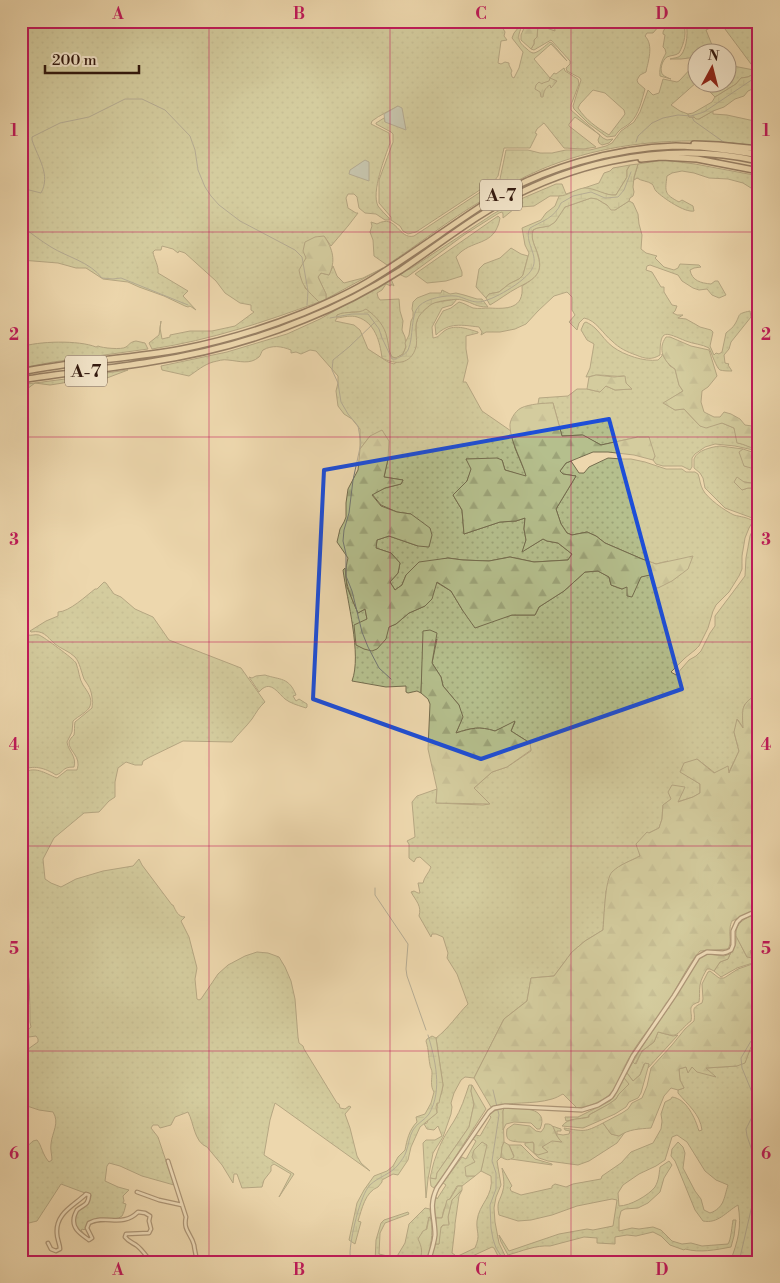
<svg xmlns="http://www.w3.org/2000/svg" width="780" height="1283" font-family="'Libre Bodoni',serif">
<style>
.grass{fill:url(#grass-dots);stroke:#746c4e;fill-rule:evenodd}
.forest{fill:url(#forest-firs);stroke:#746c4e}
.wetland{fill:url(#wetland-marsh);stroke:#746c4e}
.water{fill:#9eb7b5;stroke:#737772}
.lines{fill:none;stroke-linecap:round;stroke-linejoin:round}
.stream{stroke:#737772;stroke-width:1}
.minor-casing{stroke:#614836;stroke-width:5}
.tertiary-casing{stroke:#614836;stroke-width:5.5}
.motorway-casing{stroke:#32180e;stroke-width:8}
.minor{stroke:#f3e5ca;stroke-width:2.5}
.tertiary{stroke:#f3e5ca;stroke-width:3}
.motorway{stroke:#edd7ad;stroke-width:5}
.marked{fill:none;stroke:#1d4ed8;stroke-width:4;stroke-linejoin:round}
.grid{fill:none;stroke:#c2185b;stroke-width:1;stroke-opacity:0.55}
.labels{text-anchor:middle;dominant-baseline:central;stroke-width:5;stroke-linejoin:round;paint-order:stroke}
.shield{fill:#f3e5ca;stroke:#6c5646;stroke-width:1}
.shield-label{font-size:18px;font-weight:bold;fill:#32180e}
.neatline{fill:none;stroke:#c2185b;stroke-width:2}
.grid-label{font-size:16px;text-anchor:middle;font-weight:bold;fill:#c2185b}
</style>
<defs>
<pattern id="grass-dots" width="8" height="8" patternUnits="userSpaceOnUse" patternTransform="scale(1.25)"><rect width="8" height="8" fill="#b5bf8d"/><path d="M2 2h.1M6 6h.1" fill="none" stroke="#9ca378" stroke-width="1.8" stroke-linecap="round"/></pattern>
<pattern id="forest-firs" width="22" height="20" patternUnits="userSpaceOnUse" patternTransform="scale(1.25)"><rect width="22" height="20" fill="#b5bf8d"/><path d="M5 1l3.5 6h-7zM16 11l3.5 6h-7z" fill="#9ca378"/></pattern>
<pattern id="wetland-marsh" width="20" height="14" patternUnits="userSpaceOnUse" patternTransform="scale(1.25)"><rect width="20" height="14" fill="#b5bf8d"/><path d="M1 5h8M5 5V1M11 12h8M15 12V8" fill="none" stroke="#9ca378"/></pattern>
</defs>
<rect width="100%" height="100%" fill="#edd7ad"/>
<filter id="stains"><feTurbulence type="fractalNoise" baseFrequency=".004" numOctaves="4"/><feColorMatrix values="0 0 0 0 .2 0 0 0 0 .09 0 0 0 0 .02 0 0 0 .5 -.17"/></filter>
<radialGradient id="worn" r=".72"><stop offset=".6" stop-color="#630" stop-opacity="0"/><stop offset="1" stop-color="#630" stop-opacity=".3"/></radialGradient>
<!-- grass -->
<path class="grass" d="M21,21H505L504,23H500L505,32L504,36L507,40L501,41L498,63L501,64L505,62L509,63V65L512,71L511,73L512,77L514,78L519,68L523,52L512,38L514,33L524,21C519,34 514,39 527,49C529,51 531,53 534,53C539,52 546,45 550,42L552,43L567,61L551,44L534,59L550,78L554,73L556,74L564,68L565,71L578,79L579,84L571,105V110L603,138L607,140L613,139L609,143L602,145L599,143L598,140L600,135L575,117L569,124V126L596,147L584,149L564,148L544,123L537,129L535,133L537,134L530,148H504L498,176L495,180L416,232L408,234L403,231L400,226L391,220V217L379,203V180L393,142V134L391,132L376,124V123L384,118L385,122L398,106C389,111 380,115 372,121L371,124L389,133L390,143C385,157 371,192 378,206C381,210 385,214 389,218V220H385L376,214L365,213L359,208L357,197L354,194H348L346,198L348,208L356,213H358L348,226L331,246L324,236L306,258L305,288L319,302C264,322 211,340 152,349L149,343L159,335L161,321L160,328L162,339L170,337V335L190,331H212L235,326L254,312L251,310V305L240,303L225,293L216,281L185,253L179,251L178,253L173,249L162,246L161,250H155L153,252C154,259 159,266 158,273L188,291L183,296L196,310L190,306L188,307L185,306L164,296L139,287L128,282L103,279L86,268H76L58,263L21,260Z
M554,21H563L562,24L566,29L570,21H682C688,31 684,44 679,53C675,56 671,55 667,57C662,60 659,71 663,75C664,76 670,79 671,79L660,76C659,67 662,60 666,53L665,49L663,47L665,35L663,34V32L665,28L664,24L659,26L653,33H647L645,36C654,45 648,62 646,72L640,75L637,80L638,83L645,89C642,99 639,115 630,123C623,129 621,127 615,136L607,137L588,123L574,109L573,106L581,80L580,78L567,71L566,68L570,64V61L551,40L534,50L531,49L534,44V40L537,37L538,25L554,30ZM593,90L605,93L624,110L625,114L609,135C596,127 586,120 578,108L580,104Z
M685,21H716L708,24L710,28L706,30L714,50L708,52H698L697,57L681,59H670C673,58 679,58 681,55C687,48 689,29 685,21Z
M719,21H759V67L754,68Z
M697,62V82L671,105L680,111L688,114L689,117H694L699,119L713,111V114L727,115L759,122V146C740,144 721,141 702,141C648,140 592,148 542,169C521,178 501,189 481,201C449,220 419,244 387,265L374,256L373,240L370,232L372,226L371,222L377,224C397,213 398,240 414,236L500,179L506,150H528L540,153H552L566,150H590L606,146L612,143L621,131L634,122L640,112L648,90L653,95L659,93L663,79L677,82L679,81Z
M728,65L759,71L748,77L741,78L736,84L715,97L701,83L728,82Z
M663,160L695,164L759,176V193L743,183L728,179L709,178L694,173L682,171L672,173L667,176C665,192 664,194 679,202L682,200L693,206L694,211C685,213 663,198 656,191C654,189 654,186 652,184C648,181 641,181 637,178L634,180V178L638,164Z
M630,165L627,170V177L616,195H610L585,188L566,196H550L534,206L520,207L514,209L503,218V214L502,212L499,213L464,235L407,277H405L399,274L403,271L410,269L493,214L516,201L556,184H562L566,194L599,183L604,173L610,171L613,168Z
M591,198L597,199L615,210L629,201L633,203L638,214L639,224L642,235L641,249L646,253L657,256L655,258L664,267L674,270L678,268L680,264L699,265L701,267L694,268L690,270C692,281 701,283 711,284L715,281H718L726,295L719,298L712,295L707,289L699,290L693,288L682,281L678,275L650,265L647,266L646,270L652,272L661,287H664V292L672,305L677,306L675,311L673,313L677,315H683L678,318L686,319L695,324L700,327L711,330L713,332L710,346L714,355L716,353L719,354L722,352L726,333C729,330 733,328 735,324C741,314 736,314 750,311L751,317L731,342L729,349L724,355L725,363L729,364L728,365L732,371C729,371 723,371 720,370C717,369 711,352 709,348C702,344 693,344 686,341C666,333 660,327 660,355C652,360 645,359 636,355C627,352 619,348 612,341C603,334 596,320 584,318L579,323L577,330L569,322L575,315L572,310V297L567,292L554,296L538,311L526,324L515,329L500,332H486L481,335L482,332L479,327C462,325 449,322 436,335L435,325L443,311L451,308L459,302C464,303 468,306 473,308C479,309 484,308 489,308C507,309 524,309 522,286C539,276 544,269 536,249C533,242 531,238 533,230L537,228L549,226L555,222L565,207Z
M498,216L500,218C495,248 471,238 456,257L462,272V276L446,281L427,283L415,274Z
M511,248L521,254L528,256L523,275L519,279L509,284L499,292L489,294L486,298L476,287L479,269L484,264L500,258Z
M333,266L337,276L344,283L363,278L383,268L326,299V294L318,277L321,273L329,275Z
M391,279L394,286L391,284V286L386,284L382,290L377,293L378,297L380,300L399,299L400,311L403,321L402,330L405,337L406,346L403,354L396,358L392,357L389,351L387,338L361,312H352L337,315V318L335,321L354,325L360,330L368,349L388,362L394,364L416,347V324L419,315L432,303L457,299L452,305L442,308L432,327L433,338C439,337 439,335 443,332C453,323 468,329 478,332V333L466,336V349L468,361L463,382H466L482,411L511,431L515,448L527,477L505,470L502,460L466,459L472,468L467,481L453,495L462,510L464,534L500,522L516,521L525,518L524,529L526,540L523,551L543,539L547,541L558,543L572,554L568,560L534,562L510,557L489,561L463,560L448,558L434,561L406,575L402,585L395,590L390,582L398,573L400,563L391,553L376,548L377,540L389,536L418,546L411,514L397,512L381,505L372,494L385,488L401,484L403,480L384,477L388,459L370,436L360,449V429L352,419L344,414L338,406L336,391L338,383V376L316,351L310,350L301,354L296,352L291,353V350C281,346 272,345 263,350C261,352 261,355 259,357C250,365 239,361 228,360C223,359 218,361 213,362C203,365 197,371 189,376L162,370L161,366L227,352L287,334L320,319Z
M586,322C590,324 593,326 596,329C602,335 606,342 613,347C624,355 644,362 658,360L662,356V354L670,366L675,369L679,385L683,391L664,403L675,410L684,409L700,426L722,423L734,428L738,443C745,444 750,448 758,449V451L735,446L715,444L705,447L695,454L692,458V467L690,470L682,466H663L656,464L653,460L655,456L638,437L601,445L582,435L562,436L553,403L538,404L539,398L568,396L577,389H587L600,392L606,386L615,390L632,389L626,383L624,376C615,377 607,375 598,375C594,375 590,377 586,377L590,368L594,344L587,340L581,330L584,323Z
M136,341L145,343L148,349L53,362L21,368V347C38,341 79,340 96,347L98,346C102,348 122,350 126,347C130,344 130,342 136,341Z
M128,370L99,381L96,379L92,381L75,379L63,383L50,385L35,383L27,389L21,391V385L27,384L73,378L95,373L99,374Z
M720,446L743,449L739,453L758,470L759,484L744,482L742,490L748,488H759L753,502L759,507V515L755,519L725,508L705,488L703,478L700,473L694,468C694,465 694,462 694,459C697,450 712,447 720,446Z
M608,458L622,459H631L645,462L666,469H682L686,472H695L698,474C700,479 700,485 703,490C707,498 725,511 734,515C741,517 747,517 753,521L749,528L745,538L742,556V569L739,576L729,592L716,605L713,611L708,628L699,646L695,650L685,658L671,672L676,675L689,660L696,656L701,651L710,633L715,626V616L745,576L746,558L750,536L754,527L752,535L755,543V554L759,559V693C740,705 742,707 744,729L738,720L734,732L739,751L728,774L715,773L697,759L681,772L700,784V793L693,797L677,802L672,799L663,805L662,819L659,828L649,833L640,856L620,866L606,891L603,930L585,941L572,952L554,976L531,978L527,1001L504,1019L474,1078L465,1077L461,1080L454,1093L451,1103L452,1107L451,1114L443,1137L433,1153L428,1179L426,1198L423,1143L426,1140H435L442,1136L438,1126L434,1130L427,1129L424,1124L427,1123L428,1120L437,1113C436,1100 442,1097 443,1085L436,1038C449,1028 457,1015 468,1004L457,974L447,958L448,953L443,937L436,934H432L431,937L419,916C422,906 416,901 411,892L414,891L418,893H420L418,883H423C424,877 429,873 431,867L420,857L416,858L414,862L409,858V844L407,841L415,837L412,802L417,796L437,789L436,803L483,805L489,804L474,788L492,772L507,767L531,751L530,743L511,731L515,722L495,731C480,726 470,728 456,733L461,721L459,705L443,686L441,677L432,663L437,639L423,653L421,693L417,691L408,693L406,692V686L386,687L352,681C362,655 347,600 343,570L345,568L347,587L358,613L365,609L367,619L389,627L396,624L409,613L425,606L436,582L451,591L463,611L495,620L512,615H535L539,607L564,591L585,572L598,571L609,577L611,585L622,589L641,577L650,574L668,561L656,564L642,559L605,543L596,536L587,532L572,535L567,533L561,524L556,509L576,476L563,474L560,471L566,463L571,461L579,473H584L589,467Z
M104,582L106,583L114,594L121,597L135,609L153,617L169,640L241,668L265,702C259,707 256,713 252,719C246,727 238,734 232,742L183,741L150,757L143,761L142,765H135L126,762L118,768L115,782V797L109,801L99,812L84,813L54,838L43,859L45,879L51,883L61,887L76,879L103,871L133,866L139,859L142,865L172,905H173C176,911 178,917 185,917L181,921L189,937L197,968L195,979L197,999L199,1000L201,999L218,974L228,965L245,956L257,952L268,953L279,957L285,967L291,981L295,999L298,1037L299,1043L303,1046L304,1049L337,1103L339,1104L340,1108L345,1109L349,1106L351,1107L345,1114L350,1128L357,1156L361,1163L370,1171L275,1103L270,1120L264,1155L294,1174L279,1197L291,1174L274,1164L271,1166V1171L264,1180L262,1187L242,1188L237,1174H234L233,1183L222,1165L207,1147C194,1142 194,1123 188,1112L175,1117L171,1125L160,1128L158,1125H153L151,1128L158,1137L174,1185L142,1176L120,1166L109,1163L107,1166L105,1181L118,1187L129,1190L123,1196L124,1201L123,1203L126,1204C125,1208 124,1213 122,1216C113,1224 97,1214 87,1223L86,1228L84,1230L83,1229L81,1230L87,1238L75,1227V1219L77,1212C85,1207 89,1204 91,1195L89,1193H85L61,1184L37,1221L21,1225V1152L33,1141L37,1140C42,1146 42,1154 49,1162L52,1160C52,1155 50,1149 51,1144C52,1132 60,1123 53,1112L39,1110L27,1106L21,1108V1075L25,1070L21,1068V1054L38,1042V1039L36,1036L21,1038V1036L31,1027L30,1022C30,1003 30,970 21,953V915L24,905V904H21V774C35,765 44,773 57,778L67,770H77C82,756 68,751 69,742C70,739 72,737 74,735C75,731 74,726 75,722L92,708C93,701 92,691 88,685C87,683 85,681 84,679C81,671 80,663 75,657C69,651 61,649 55,644C46,636 44,630 31,632L30,631L46,621L58,616V612C69,612 86,596 95,589H97Z
M21,631C23,632 25,635 28,635C31,636 35,634 39,635C44,637 74,659 76,663C79,670 79,679 83,685C87,691 93,698 90,706C89,711 77,717 73,721L72,732L67,742C68,751 77,756 74,767C61,767 65,772 56,775C45,768 33,764 21,771Z
M265,675C280,680 289,677 296,695L293,696L296,701L299,699L307,704V707L306,708L303,707C297,705 290,703 285,699C277,692 270,679 259,692L249,677L252,678L256,676Z
M736,936L747,957L750,951L755,958L756,962L737,968L721,977L714,971L720,962L728,959C732,948 737,948 736,936Z
M658,1032L673,1036L678,1035L648,1068L649,1064H644L640,1075L633,1081L627,1073L633,1062L636,1064L642,1051L654,1042Z
M759,1043V1235L755,1249L751,1262H730C738,1241 742,1227 738,1205C726,1212 718,1224 703,1221L695,1210L675,1161L671,1156L672,1149L678,1142L683,1147L685,1153L683,1168L695,1191L701,1199L704,1210L710,1213C724,1208 724,1198 728,1185L716,1180L705,1171L687,1142L677,1135L672,1137L665,1160L656,1166L639,1174L623,1185L618,1193L619,1206C630,1206 649,1195 655,1187C659,1180 659,1174 660,1167L669,1161L672,1165L664,1178L660,1192L648,1203L638,1208L625,1209L621,1211L619,1219V1231L632,1228L639,1229L653,1227L661,1230L672,1241L682,1244L691,1243L702,1246L728,1244C731,1240 732,1225 733,1220H736L734,1236L731,1247C715,1250 700,1253 685,1249L684,1250L670,1245L661,1236L653,1232L636,1236L627,1235L615,1237V1244L597,1243V1238L584,1237L550,1246C536,1245 522,1251 508,1255L501,1242L499,1235L509,1251L559,1234L587,1229L593,1230L613,1226L617,1200L612,1199L577,1206L552,1215L531,1220L518,1221L499,1215C496,1201 500,1202 503,1190C505,1183 503,1175 502,1168L512,1186L510,1188L511,1191L521,1195L552,1188V1186L555,1184L566,1187L573,1184L601,1179L602,1176L621,1163L631,1152L653,1143L661,1129L662,1121L661,1114L665,1102L671,1099L672,1097C687,1099 695,1118 699,1131L702,1130C700,1114 688,1105 678,1093V1090L684,1088L680,1080L679,1069L686,1067L688,1072L692,1067L714,1076L706,1068L737,1066L751,1046Z
M624,1078L630,1084L619,1094L616,1099L609,1104L589,1115V1117L566,1121L565,1117H578L610,1101L614,1097Z
M469,1085H472L471,1091L474,1104L469,1127L437,1173L436,1179L430,1178C432,1171 433,1163 436,1156C440,1143 447,1132 454,1121C461,1110 465,1097 469,1085Z
M504,1108L503,1111L504,1142L502,1147L501,1157L497,1161L501,1185L496,1197L494,1208L495,1222L499,1243L508,1262H501L494,1248L492,1247L466,1259L464,1262H454V1260L458,1256L475,1248C481,1234 476,1233 477,1221C479,1203 494,1197 491,1176L481,1171L486,1145L466,1176H475L462,1186H457L444,1209L442,1218H436C435,1211 433,1204 436,1197L437,1199L446,1185L443,1183L462,1157L466,1159L476,1141L473,1139L476,1135L480,1136L491,1117L489,1115L494,1111Z
M603,1123L611,1134L619,1136L625,1132L617,1143L589,1161L578,1165L548,1161L539,1158L525,1145V1143L533,1142L534,1144V1153L547,1151L542,1147L552,1140L561,1142C556,1136 556,1131 552,1126L561,1129V1131H557V1134L563,1135L569,1134L570,1131L565,1130L564,1128C584,1131 584,1133 603,1123Z
M509,1145H521L535,1159L552,1164V1165L511,1159L514,1156Z
M462,1190L459,1196L455,1224V1227L452,1253L455,1255L453,1262H434L431,1260L435,1244H439C439,1234 437,1225 449,1224L448,1217L452,1199Z
M425,1208L430,1209L431,1218L429,1217L422,1247V1256L419,1261L404,1262L401,1260L398,1262H375L376,1240L381,1223L384,1220L408,1212L409,1214L385,1223L380,1233L379,1254L396,1258L405,1243L409,1224Z"/>
<!-- forest -->
<path class="forest" d="M527,21H554L555,31L538,25L537,37L534,40V44L531,49L521,40V35Z
M550,78L557,81L551,88L550,85C545,88 544,91 543,97H541L540,92L535,89L536,85L539,82L542,84L543,83L549,81Z
M324,236C333,249 336,261 329,275L321,273L318,277L326,294V299L319,302C307,290 302,287 299,270L306,258L303,251L305,242L315,237Z
M666,337H670L691,346L709,350L717,376L708,387L702,391L701,402L704,412L714,417H720L724,412L731,414L740,419L745,425L759,427V449C751,449 745,444 737,443L734,428L722,423L706,428L700,426L684,409L675,410L663,403L683,391L679,385L675,369C664,362 657,349 666,337Z
M596,375L614,377L625,376L626,383L632,389L615,390L606,386L600,392L587,389L589,377Z
M553,403L562,436L583,435L601,445L638,437H649L655,456L653,460L634,455L608,452H593L566,463L560,471L563,474L576,476L556,509L561,524L567,533L572,535L587,532L596,536L605,543L642,559L656,564L693,556L688,569L672,581L658,588L653,586L650,575L641,577L632,597L627,596V587L622,589L611,585L609,577L598,571L585,572L564,591L539,607L535,615H512L475,628L463,611L451,591L437,582L432,599L425,606L409,613L396,624L389,627L386,639L377,649L372,651L364,649L356,645L354,625L367,619L365,609L358,613C350,594 342,580 348,558L337,542L340,529L344,522L346,517V503L348,489L358,470L360,449L370,436L382,430L389,441L388,459L384,477L403,480L401,484L385,488L372,495L381,506L397,512L411,514L430,528L432,535L429,547L418,546L389,536L377,540L376,548L391,553L400,563L398,573L390,582L395,590L402,585L406,575L419,562L448,558L463,560L489,561L510,557L534,562L568,560L572,554L558,543L547,541L543,539L522,552L526,540L524,529L525,518L516,521L500,522L464,534L462,510L453,495L467,481L471,469L466,459L497,458L502,460L505,470L526,476C522,461 511,443 510,427C509,421 515,411 521,408C529,404 544,403 553,403Z
M743,449L755,453L759,452V480L758,470L744,466L739,452Z
M737,477L744,482L759,484V488H748L742,490L734,482Z
M430,630L437,633L432,663L441,677L443,686L459,705L463,717L456,733C472,728 479,726 495,731L515,721L511,731L530,743L531,750L507,767L492,772L474,788L490,804L436,803L437,789L428,749L430,704L428,699L421,693L423,631Z
M759,693V908L732,921C731,923 730,926 730,929C729,936 732,942 728,949L700,951C686,967 678,987 667,1004C655,1022 640,1038 629,1058C623,1068 618,1087 609,1095C601,1102 588,1107 577,1108L563,1094C559,1096 556,1098 552,1099C532,1105 511,1101 491,1107L474,1078L504,1019L527,1001L531,978L554,976L572,952L585,941L603,930C604,918 605,879 612,872C620,864 631,861 640,856L636,844L647,832L649,833L659,828L662,819L663,805L671,799L668,792L672,785L685,787L678,802L693,797L700,793V784L680,772L684,763L697,759L714,773L728,766L729,773L739,751L734,732L737,719L743,728C742,707 741,704 759,693Z
M759,912V946L755,947L750,951L752,958L747,957L736,936C735,921 747,918 759,912Z
M755,950H759V1043L751,1047L745,1063L737,1066L706,1068L716,1077L697,1072L692,1067L688,1073L686,1067L679,1069L680,1080L684,1088L678,1090L671,1088L664,1096L651,1128C639,1129 629,1129 619,1136L611,1134L603,1123L622,1113L628,1109L632,1103L642,1098L647,1086L651,1068L672,1045L685,1029L694,1021C696,1010 689,1009 702,1003L703,999L702,984L708,972L710,971L719,978H724L738,969L758,962V961L754,953Z
M709,954L724,956L730,954L728,959L720,962L714,971L710,969H707C704,974 701,979 700,985C699,991 700,996 699,1002C686,1006 693,1012 691,1021C686,1024 679,1034 675,1035C671,1036 663,1033 658,1032L654,1042L642,1051L635,1064L633,1062L639,1051L673,1001L698,959L704,955Z
M645,1063L649,1064L641,1093L638,1098L629,1102L626,1107L615,1114L583,1128L562,1126C569,1117 579,1120 589,1117V1115L609,1104L616,1099L619,1094L629,1084L624,1078L627,1073L633,1081L640,1075Z
M472,1085L486,1109L447,1170L434,1188L431,1186L430,1178L436,1179L437,1173L469,1127L474,1104L471,1091Z
M504,1108C519,1108 550,1106 540,1129H537L531,1123L514,1122L506,1124L503,1130V1111Z
M514,1124L530,1126L536,1131L541,1132L544,1128L545,1124C555,1123 553,1130 557,1136C558,1138 560,1140 562,1142L552,1141L542,1147L548,1152L538,1155L534,1153V1144L533,1142C528,1143 524,1142 519,1142C510,1141 505,1141 507,1129Z
M482,1142L487,1145L481,1171L475,1176H466L465,1167L475,1162L472,1157L474,1150Z
M504,1142L509,1145L514,1157C509,1161 506,1160 501,1157L502,1147Z
M458,1186H462V1190L452,1200L448,1217L449,1225H443L441,1227L439,1244H435L436,1236V1218H442L447,1200L450,1199Z
M429,1217L431,1219C433,1235 431,1246 427,1262H418L419,1261C423,1253 422,1247 418,1239L423,1231L427,1229Z"/>
<!-- wetland -->
<path class="wetland" d="M759,71V86L748,91L744,96L735,99L724,107L713,111L699,119H696L694,117H689L688,114L693,113L712,102L715,97L736,84L741,78L748,77Z
M638,164L634,177L633,187L634,192L633,196L630,198L629,201L615,210H611L607,205L597,199L591,198L565,207L555,222L549,226L537,228L533,230C530,240 536,247 538,256C544,275 532,280 517,288C509,292 499,300 490,305L486,298L489,294L499,292L509,284L519,279L523,275L529,253L525,245L522,228L541,220L546,213L555,206L559,196C568,196 577,188 585,188C596,188 605,196 616,195L627,177V170L630,165Z
M442,290L450,294L456,293L464,295L477,299H482L488,307C475,307 474,303 462,300C457,298 437,301 432,304C427,307 418,315 417,321C414,329 418,339 416,347C411,365 395,365 382,358C380,342 375,322 357,317C351,315 344,317 337,318V315C347,310 357,315 366,309C376,316 385,326 387,338C389,346 388,350 392,357L396,358L403,354L406,347L405,343L409,335L411,321L413,317V312L412,309L413,302L417,298L430,293H441Z
M432,1036L436,1038L443,1085C442,1092 440,1096 439,1103H437L436,1107L437,1113L420,1127L411,1147L408,1160L398,1175L393,1174L382,1180V1182L378,1187C365,1192 362,1209 358,1221L361,1222L355,1244L349,1240L357,1203L364,1190L374,1176L387,1171L393,1166L398,1157L405,1150C407,1140 409,1130 417,1122L416,1117L425,1114L431,1103L434,1092C430,1086 432,1079 432,1072C432,1070 430,1067 430,1065C428,1055 429,1051 426,1041L427,1039Z"/>
<!-- water -->
<path class="water" d="M398,106L402,108L406,130L385,122L384,114Z
M365,160L369,162V181L349,174L350,170Z"/>
<g class="lines">
<!-- stream -->
<path class="stream" d="M692,117L694,121L725,143
M636,142L638,136L652,123L663,118L678,115L691,116L704,112L759,75
M756,174L759,180
M21,188L41,193C51,175 38,158 32,140V137L60,123L89,117L125,99H142L165,110L190,136L195,150L198,170L205,187L211,196L219,205L240,221L295,250L302,257L308,291L307,305
M21,226C31,233 41,241 51,247C67,257 90,262 102,278L113,279L121,278L188,305
M330,318L352,314H368L379,329L382,338L392,359H396C400,357 406,354 408,350C414,337 410,315 419,306C427,298 446,295 456,296C463,297 470,302 478,302C491,302 526,281 532,269C540,255 523,242 530,228C542,221 555,218 561,203L573,196L591,192L605,198L618,197L624,190L631,172
M375,322L349,347L333,360L332,370L338,383L341,402L348,414L358,426L361,443L353,480L349,513L344,530L343,541L346,554V576L352,591L362,632L368,647L379,668L391,679
M375,888V895L408,944L406,969L407,976L426,1030
M493,1090L499,1115L492,1161L496,1173V1189L490,1205L491,1228L493,1239L496,1248L505,1262
M352,1262C352,1261 350,1255 350,1254C350,1239 360,1195 370,1185C378,1177 391,1174 398,1165C401,1161 405,1156 406,1152C409,1144 409,1137 413,1130C417,1123 425,1120 429,1114C443,1090 435,1059 428,1035
M739,1262L753,1201L758,1168L747,1136L746,1129L755,1111L756,1102L742,1068L741,1058L751,1041L759,1039"/>
<defs>
<path id="minor" d="M21,957C27,965 29,994 26,1004L21,1002
M168,1161L186,1217C183,1231 191,1233 194,1245C195,1251 195,1255 198,1262
M137,1192L159,1200L182,1205
M48,1243L51,1249L56,1251L60,1249C60,1244 57,1239 57,1234C55,1213 74,1206 86,1194L89,1195C88,1206 84,1204 77,1210C76,1212 74,1216 74,1218C72,1229 81,1234 89,1240L92,1238L87,1228L89,1223C106,1214 122,1228 138,1212L145,1213L150,1216L149,1221L151,1229L149,1233L126,1234L125,1237C128,1241 131,1242 136,1245C142,1249 146,1256 151,1262
M85,1262V1259"/>
<path id="tertiary" d="M428,1262C431,1253 434,1244 435,1235C435,1216 428,1207 437,1188L489,1112L494,1108L505,1106L582,1110L598,1105L611,1097L615,1091L633,1056L674,996L698,957L707,952L723,953L727,952L731,950L733,945V931L737,922L741,918L759,910"/>
<path id="motorway" d="M694,144L718,145L759,149
M641,159L661,157L697,159L759,171
M21,372C74,361 129,359 182,349C223,341 263,329 303,313C327,303 352,292 374,278C413,254 450,226 489,201C543,168 612,148 676,146C684,146 692,147 700,147C720,149 739,151 759,155
M21,380C64,373 107,369 150,362C204,354 256,340 306,319C339,306 371,289 401,270C426,253 450,235 476,218C559,164 661,139 759,161"/>
</defs>
<!-- minor casing -->
<use href="#minor" class="minor-casing"/>
<!-- tertiary casing -->
<use href="#tertiary" class="tertiary-casing"/>
<!-- motorway casing -->
<use href="#motorway" class="motorway-casing"/>
<!-- minor -->
<use href="#minor" class="minor"/>
<!-- tertiary -->
<use href="#tertiary" class="tertiary"/>
<!-- motorway -->
<use href="#motorway" class="motorway"/>
</g>
<!-- marked area -->
<path d="M0 0H780V1283H0ZM609,419L682,689L481,759L313,699L324,470Z" fill="#edd7ad" fill-opacity=".55" fill-rule="evenodd"/>
<path class="marked" d="M609,419L682,689L481,759L313,699L324,470Z"/>
<!-- grid -->
<path class="grid" d="M209,21V1262M390,21V1262M571,21V1262M21,232H759M21,437H759M21,642H759M21,846H759M21,1051H759"/>
<g class="labels">
<!-- shield labels -->
<g class="shield">
<rect x="480" y="179.5" width="42" height="31" rx="4"/>
<rect x="65" y="355.5" width="42" height="31" rx="4"/>
</g>
<g class="shield-label">
<text x="501" y="195">A-7</text>
<text x="86" y="371">A-7</text>
</g>
</g>
<!-- margin -->
<rect width="780" height="1283" fill="none" stroke="#edd7ad" stroke-width="55"/>
<!-- north arrow -->
<g transform="translate(712 68) rotate(7)"><circle r="24" fill="#f3e5ca" stroke="#a6937f"/>
<path d="M0-4L9 19L0 12L-9 19Z" fill="#8f2418"/>
<text y="-8" font-size="14" font-weight="bold" text-anchor="middle" fill="#32180e">N</text>
</g>
<!-- scale -->
<path d="M45 65v8h94v-8" fill="none" stroke="#32180e" stroke-width="2.5"/>
<text x="52" y="65" font-size="15" fill="#32180e" stroke="#f3e5ca" stroke-width="4" paint-order="stroke">200 m</text>
<rect x="28" y="28" width="724" height="1228" class="neatline"/>
<g class="grid-label">
<text x="118" y="19">A</text>
<text x="299" y="19">B</text>
<text x="481" y="19">C</text>
<text x="662" y="19">D</text>
<text x="14" y="136">1</text>
<text x="766" y="136">1</text>
<text x="14" y="340">2</text>
<text x="766" y="340">2</text>
<text x="14" y="545">3</text>
<text x="766" y="545">3</text>
<text x="14" y="750">4</text>
<text x="766" y="750">4</text>
<text x="14" y="954">5</text>
<text x="766" y="954">5</text>
<text x="14" y="1159">6</text>
<text x="766" y="1159">6</text>
<text x="118" y="1275">A</text>
<text x="299" y="1275">B</text>
<text x="481" y="1275">C</text>
<text x="662" y="1275">D</text>
</g>
<rect width="100%" height="100%" filter="url(#stains)"/>
<rect width="100%" height="100%" fill="url(#worn)"/>
</svg>
